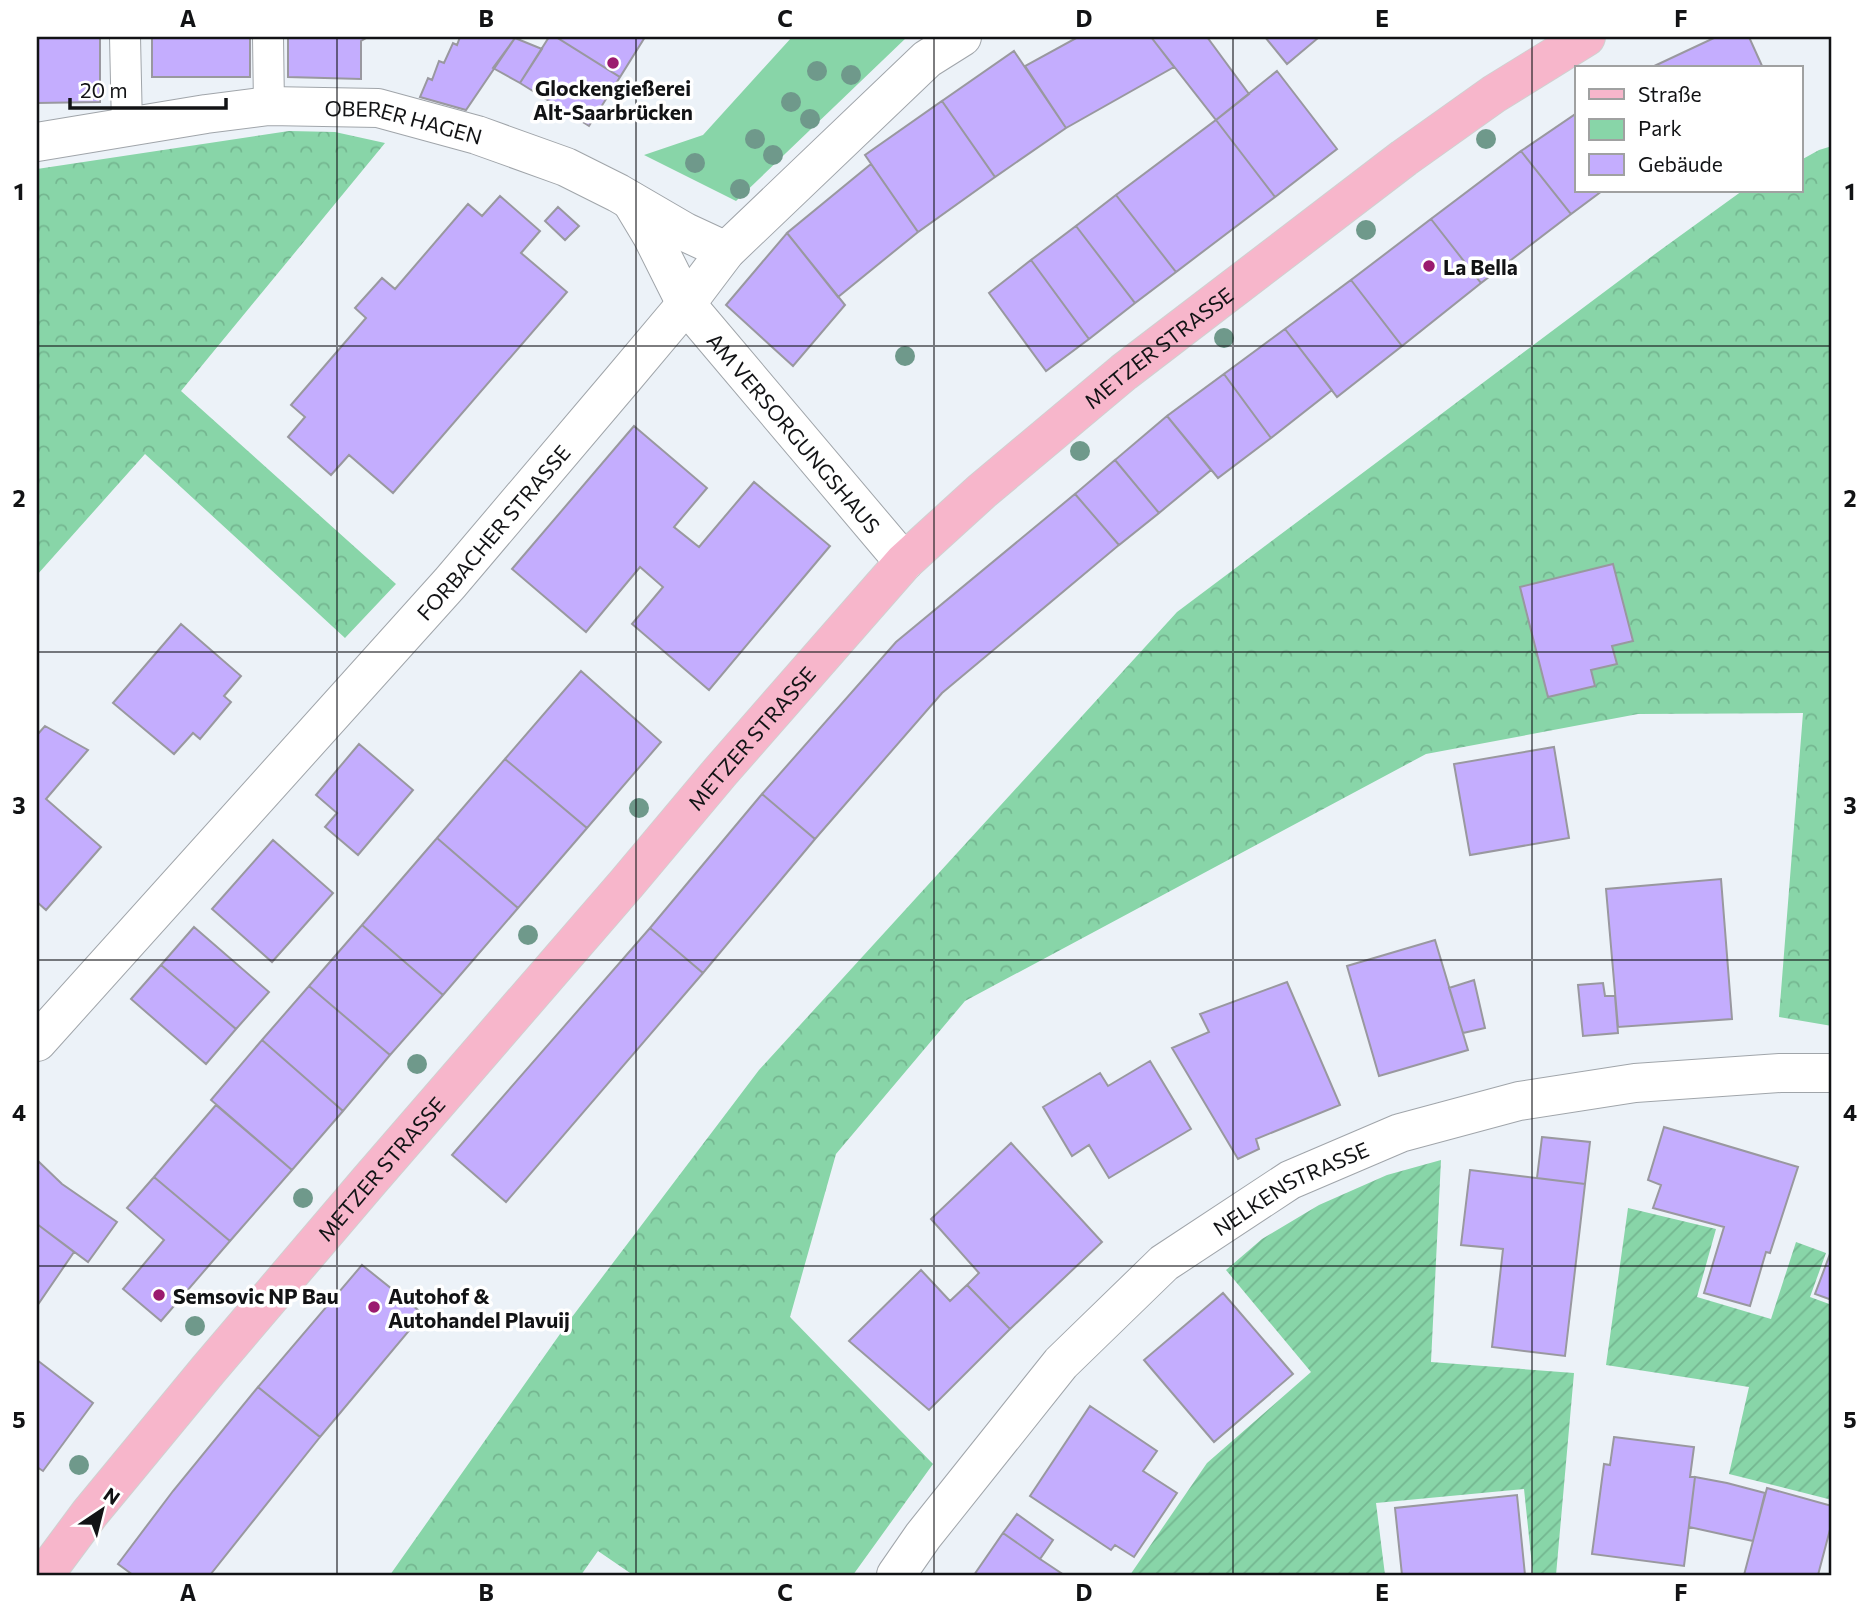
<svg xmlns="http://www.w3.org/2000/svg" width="1869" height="1612" font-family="Commissioner,sans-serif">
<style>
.forest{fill:url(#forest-crowns)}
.park{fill:#88d5a8}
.garden{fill:url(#garden-furrows)}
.building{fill:#c4adfe;stroke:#99989f;stroke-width:2}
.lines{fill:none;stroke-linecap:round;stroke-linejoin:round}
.service-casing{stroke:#a0a5aa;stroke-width:32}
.minor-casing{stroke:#a0a5aa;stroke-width:40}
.primary-casing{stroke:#d0d0d0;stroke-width:40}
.service{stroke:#fff;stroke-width:30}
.minor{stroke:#fff;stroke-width:38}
.primary{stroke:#f7b6cb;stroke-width:38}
.tree{fill:#6f998b}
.grid{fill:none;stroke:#121315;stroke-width:2;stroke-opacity:0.55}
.poi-dot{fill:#9b1a6f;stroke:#fff;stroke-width:2.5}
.labels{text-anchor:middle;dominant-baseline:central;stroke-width:7;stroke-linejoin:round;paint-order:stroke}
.poi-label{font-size:21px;font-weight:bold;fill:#121315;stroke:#fff;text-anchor:start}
.street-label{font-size:21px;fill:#121315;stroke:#fff}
.neatline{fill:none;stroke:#121315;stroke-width:2.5}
.grid-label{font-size:23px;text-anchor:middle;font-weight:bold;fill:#121315}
</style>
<defs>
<pattern id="forest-crowns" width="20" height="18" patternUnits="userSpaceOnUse" patternTransform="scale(1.75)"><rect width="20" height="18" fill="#88d5a8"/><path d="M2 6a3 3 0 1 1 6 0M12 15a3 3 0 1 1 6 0" fill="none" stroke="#74b690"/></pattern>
<pattern id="garden-furrows" width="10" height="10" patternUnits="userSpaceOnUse" patternTransform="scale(1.75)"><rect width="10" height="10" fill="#88d5a8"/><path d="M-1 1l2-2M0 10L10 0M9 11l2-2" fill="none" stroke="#74b690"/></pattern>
</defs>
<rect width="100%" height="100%" fill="#ecf2f8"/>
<!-- forest -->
<path class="forest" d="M289,131L335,132L385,143L181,391L396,584L345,638L145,454L37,575V169Z
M1832,146V1026L1779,1017L1803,713L1638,714L1426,754L965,1001L836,1154L790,1317L933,1464L853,1575H633L598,1551L581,1575H390L572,1317L759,1070L1177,612L1655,254L1742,191H1801V160L1819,150Z"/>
<!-- park -->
<path class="park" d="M792,37H907L736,201L644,155L703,135Z"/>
<!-- garden -->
<path class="garden" d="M1441,1160L1431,1362L1574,1373L1556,1575H1533L1524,1489L1376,1503L1385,1575H1130L1207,1463L1311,1372L1226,1270L1262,1239L1319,1205L1387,1175Z
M1628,1208L1716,1229L1697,1297L1771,1319L1796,1242L1826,1253L1810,1297L1832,1305V1500L1729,1474L1749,1387L1606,1365Z"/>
<!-- building -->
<path class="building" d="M37,37H100V102L37,103Z
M152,37H250V77H152Z
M288,37H368L361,41V79L288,77Z
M460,37L515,38L466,110L420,97L428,78L432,80L439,61L444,63L453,43L457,45Z
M549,37H556L620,77L589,126L520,83Z
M556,37H645L620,77Z
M1078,37H1151L1174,67L1066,128L1025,66Z
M1151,37H1207L1249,94L1216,120Z
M1265,37H1317L1318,38L1287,64Z
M1716,37H1749L1763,68H1650Z
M515,38L542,49L520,83L493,68Z
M1014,51L1066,128L995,177L942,101Z
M1277,71L1337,149L1275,197L1216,120Z
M942,101L995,177L918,232L865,155Z
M1577,113V191H1602L1571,214L1521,151Z
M1216,120L1275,197L1176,272L1116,195Z
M1521,151L1571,214L1481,283L1431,219Z
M871,164L918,232L838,297L787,233Z
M1116,195L1176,272L1135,303L1076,226Z
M500,196L540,231L521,253L567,292L393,493L349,455L331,475L288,437L305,417L291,405L366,318L355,308L382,278L395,289L468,204L482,216Z
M558,207L579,226L565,240L545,221Z
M1431,219L1481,283L1402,346L1351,280Z
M1076,226L1135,303L1089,339L1031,260Z
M787,233L845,305L793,366L726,305Z
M1031,260L1089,339L1046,371L989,293Z
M1351,280L1402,346L1337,397L1285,329Z
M1285,329L1332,390L1271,438L1224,374Z
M1224,374L1271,438L1218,478L1167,416Z
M1167,416L1211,470L1159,513L1115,460Z
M634,426L707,488L674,527L699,547L754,482L830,546L709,690L632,624L663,587L640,567L586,632L512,569Z
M1115,460L1159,513L1119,545L1075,494Z
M1075,494L1119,545L942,693L815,839L762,794L896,642Z
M1613,564L1633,641L1612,646L1617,664L1591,670L1595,686L1548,697L1520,587Z
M181,624L241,676L224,696L231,702L200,739L193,733L174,754L113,703Z
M581,671L661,742L587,828L505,759Z
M45,726L88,750L46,799L101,847L46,910L37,902V735Z
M359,744L413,790L358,855L325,827L337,813L316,795Z
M1554,747L1569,838L1470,855L1454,764Z
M505,759L587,828L518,908L437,838Z
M762,794L815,839L703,973L650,928Z
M437,838L518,908L443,995L362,925Z
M273,840L333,893L272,962L212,909Z
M1721,879L1732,1019L1618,1027L1606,889Z
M362,925L443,995L390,1055L309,986Z
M194,927L269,992L236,1029L161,965Z
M650,928L703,973L506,1202L452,1155Z
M1435,940L1468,1050L1379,1076L1347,966Z
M161,965L236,1029L206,1064L131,999Z
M1474,980L1485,1028L1463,1033L1449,988Z
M1287,982L1340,1105L1256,1139L1259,1149L1238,1159L1172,1048L1209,1032L1200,1014Z
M1603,983L1605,996H1615L1618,1033L1583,1036L1578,985Z
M309,986L390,1055L343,1111L262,1040Z
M262,1040L343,1111L292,1170L211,1100Z
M1150,1061L1191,1129L1109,1178L1089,1145L1072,1156L1043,1107L1100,1073L1108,1086Z
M216,1105L292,1170L230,1241L154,1177Z
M1664,1127L1798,1167L1770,1253L1766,1252L1750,1306L1704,1293L1724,1227L1653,1208L1661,1185L1648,1180Z
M1542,1137L1590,1142L1585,1184L1537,1178Z
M1011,1143L1102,1242L1010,1329L967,1285L979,1273L931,1219Z
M37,1160L62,1184L117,1222L88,1262L37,1224Z
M1470,1170L1585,1184L1565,1356L1492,1347L1503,1249L1461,1245Z
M154,1177L230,1241L161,1321L123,1289L164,1240L127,1208Z
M37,1224L74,1252L37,1306Z
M1830,1254L1832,1255V1300L1815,1294Z
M362,1265L423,1314L320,1437L258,1387Z
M921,1270L950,1301L967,1285L1010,1329L929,1410L849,1341Z
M1223,1293L1293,1374L1214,1442L1144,1360Z
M37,1360L93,1403L43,1471L37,1467Z
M258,1387L320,1437L210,1575H133L118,1564L173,1491Z
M1090,1406L1157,1451L1143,1471L1177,1493L1134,1557L1115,1545L1111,1550L1030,1496Z
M1614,1437L1694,1447L1690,1477H1695L1684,1566L1592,1554L1604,1464L1610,1465Z
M1695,1477L1727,1483L1765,1493L1753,1541L1689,1527Z
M1767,1488L1832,1506V1522L1818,1575H1744Z
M1517,1495L1525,1575H1402L1395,1508Z
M1017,1514L1053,1540L1040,1559L1003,1533Z
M1003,1533L1040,1559L1064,1575H974Z"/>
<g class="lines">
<defs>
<path id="service" d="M125,37L127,127
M268,37L269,106"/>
<g id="minor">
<path id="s1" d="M37,142L206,114L269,106L378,108L477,135L566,167L618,193L685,232L726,251"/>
<path id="s2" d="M631,201L652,236L686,304L904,562"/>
<path id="s3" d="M37,1042L450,583L623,379L686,304L726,251L927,59L962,37"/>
<path id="s4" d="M896,1575L923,1536L1061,1363L1164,1263L1290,1180L1400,1133L1519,1101L1635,1083L1780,1073H1832"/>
</g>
<g id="primary">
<path id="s5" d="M44,1575L90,1513L208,1370L369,1181L627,883L721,771L904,562L982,491L1124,372L1404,158L1494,94L1586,37"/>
</g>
</defs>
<!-- service casing -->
<use href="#service" class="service-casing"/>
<!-- minor casing -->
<use href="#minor" class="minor-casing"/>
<!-- primary casing -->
<use href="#primary" class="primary-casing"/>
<!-- service -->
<use href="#service" class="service"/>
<!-- minor -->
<use href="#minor" class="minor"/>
<!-- primary -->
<use href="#primary" class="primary"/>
</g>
<!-- trees -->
<g class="tree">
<circle cx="817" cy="71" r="10"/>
<circle cx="851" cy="75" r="10"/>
<circle cx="791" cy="102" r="10"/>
<circle cx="810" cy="119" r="10"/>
<circle cx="755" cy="139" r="10"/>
<circle cx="1486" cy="139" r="10"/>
<circle cx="773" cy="155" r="10"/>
<circle cx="695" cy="163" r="10"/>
<circle cx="740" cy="189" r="10"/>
<circle cx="1366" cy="230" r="10"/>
<circle cx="1224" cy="338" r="10"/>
<circle cx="905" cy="356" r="10"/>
<circle cx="1080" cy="451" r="10"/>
<circle cx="639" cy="808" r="10"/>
<circle cx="528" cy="935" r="10"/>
<circle cx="417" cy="1064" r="10"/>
<circle cx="303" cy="1198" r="10"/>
<circle cx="195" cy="1326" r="10"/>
<circle cx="79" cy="1465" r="10"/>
</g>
<!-- grid -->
<path class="grid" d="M337,37V1575M636,37V1575M934,37V1575M1233,37V1575M1532,37V1575M37,346H1832M37,652H1832M37,960H1832M37,1266H1832"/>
<!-- markers -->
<g class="poi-dot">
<circle cx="613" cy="63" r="7"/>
<circle cx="1429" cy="266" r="7"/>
<circle cx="159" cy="1295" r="7"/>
<circle cx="374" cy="1307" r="7"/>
</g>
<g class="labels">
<!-- poi labels -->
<g class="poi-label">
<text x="613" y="87" text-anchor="middle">Glockengießerei<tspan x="613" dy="24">Alt-Saarbrücken</tspan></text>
<text x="1443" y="266">La Bella</text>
<text x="173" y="1295">Semsovic NP Bau</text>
<text x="388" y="1295">Autohof &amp;<tspan x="388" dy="24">Autohandel Plavuij</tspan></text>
</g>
<!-- street labels -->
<g class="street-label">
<text stroke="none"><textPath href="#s1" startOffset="371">OBERER HAGEN</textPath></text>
<text stroke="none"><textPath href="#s5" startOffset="1662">METZER STRASSE</textPath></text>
<text stroke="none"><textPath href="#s2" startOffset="285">AM VERSORGUNGSHAUS</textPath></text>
<text stroke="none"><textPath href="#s3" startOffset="684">FORBACHER STRASSE</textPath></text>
<text stroke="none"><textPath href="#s5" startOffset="1096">METZER STRASSE</textPath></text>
<text stroke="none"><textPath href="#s5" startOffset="528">METZER STRASSE</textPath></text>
<text stroke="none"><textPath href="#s4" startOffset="560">NELKENSTRASSE</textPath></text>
</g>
</g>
<!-- border -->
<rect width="1869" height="1612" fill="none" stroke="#ffffff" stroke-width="77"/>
<!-- legend -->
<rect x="1575" y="66" width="228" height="126" fill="#ffffff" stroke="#a0a1a1" stroke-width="2"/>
<rect x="1589" y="89" width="35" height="10" fill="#f7b6cb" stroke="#a0a1a1" stroke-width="2"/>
<text x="1638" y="102" font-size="21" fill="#121315">Straße</text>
<rect x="1589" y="119" width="35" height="21" fill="#88d5a8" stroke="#a0a1a1" stroke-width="2"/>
<text x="1638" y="136" font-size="21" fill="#121315">Park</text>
<rect x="1589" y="154" width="35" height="21" fill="#c4adfe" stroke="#a0a1a1" stroke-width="2"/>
<text x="1638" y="172" font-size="21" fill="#121315">Gebäude</text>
<!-- north arrow -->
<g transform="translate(102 1510) rotate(35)" stroke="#ffffff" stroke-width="5" paint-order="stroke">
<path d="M0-5L12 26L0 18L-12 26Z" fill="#121315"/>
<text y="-10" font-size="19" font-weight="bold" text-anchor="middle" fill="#121315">N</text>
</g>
<!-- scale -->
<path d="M70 98v10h156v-10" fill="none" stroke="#121315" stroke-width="3.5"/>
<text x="80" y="98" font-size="21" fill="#121315" stroke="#ffffff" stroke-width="5" paint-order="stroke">20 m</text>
<rect x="38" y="38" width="1792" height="1536" class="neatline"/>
<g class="grid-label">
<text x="188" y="27">A</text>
<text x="486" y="27">B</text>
<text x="785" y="27">C</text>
<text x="1084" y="27">D</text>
<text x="1382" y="27">E</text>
<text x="1681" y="27">F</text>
<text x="19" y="200">1</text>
<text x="1850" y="200">1</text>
<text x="19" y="507">2</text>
<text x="1850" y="507">2</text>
<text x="19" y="814">3</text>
<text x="1850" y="814">3</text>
<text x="19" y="1121">4</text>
<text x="1850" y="1121">4</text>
<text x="19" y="1428">5</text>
<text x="1850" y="1428">5</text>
<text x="188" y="1601">A</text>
<text x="486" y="1601">B</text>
<text x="785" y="1601">C</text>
<text x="1084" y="1601">D</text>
<text x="1382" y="1601">E</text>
<text x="1681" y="1601">F</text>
</g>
</svg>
